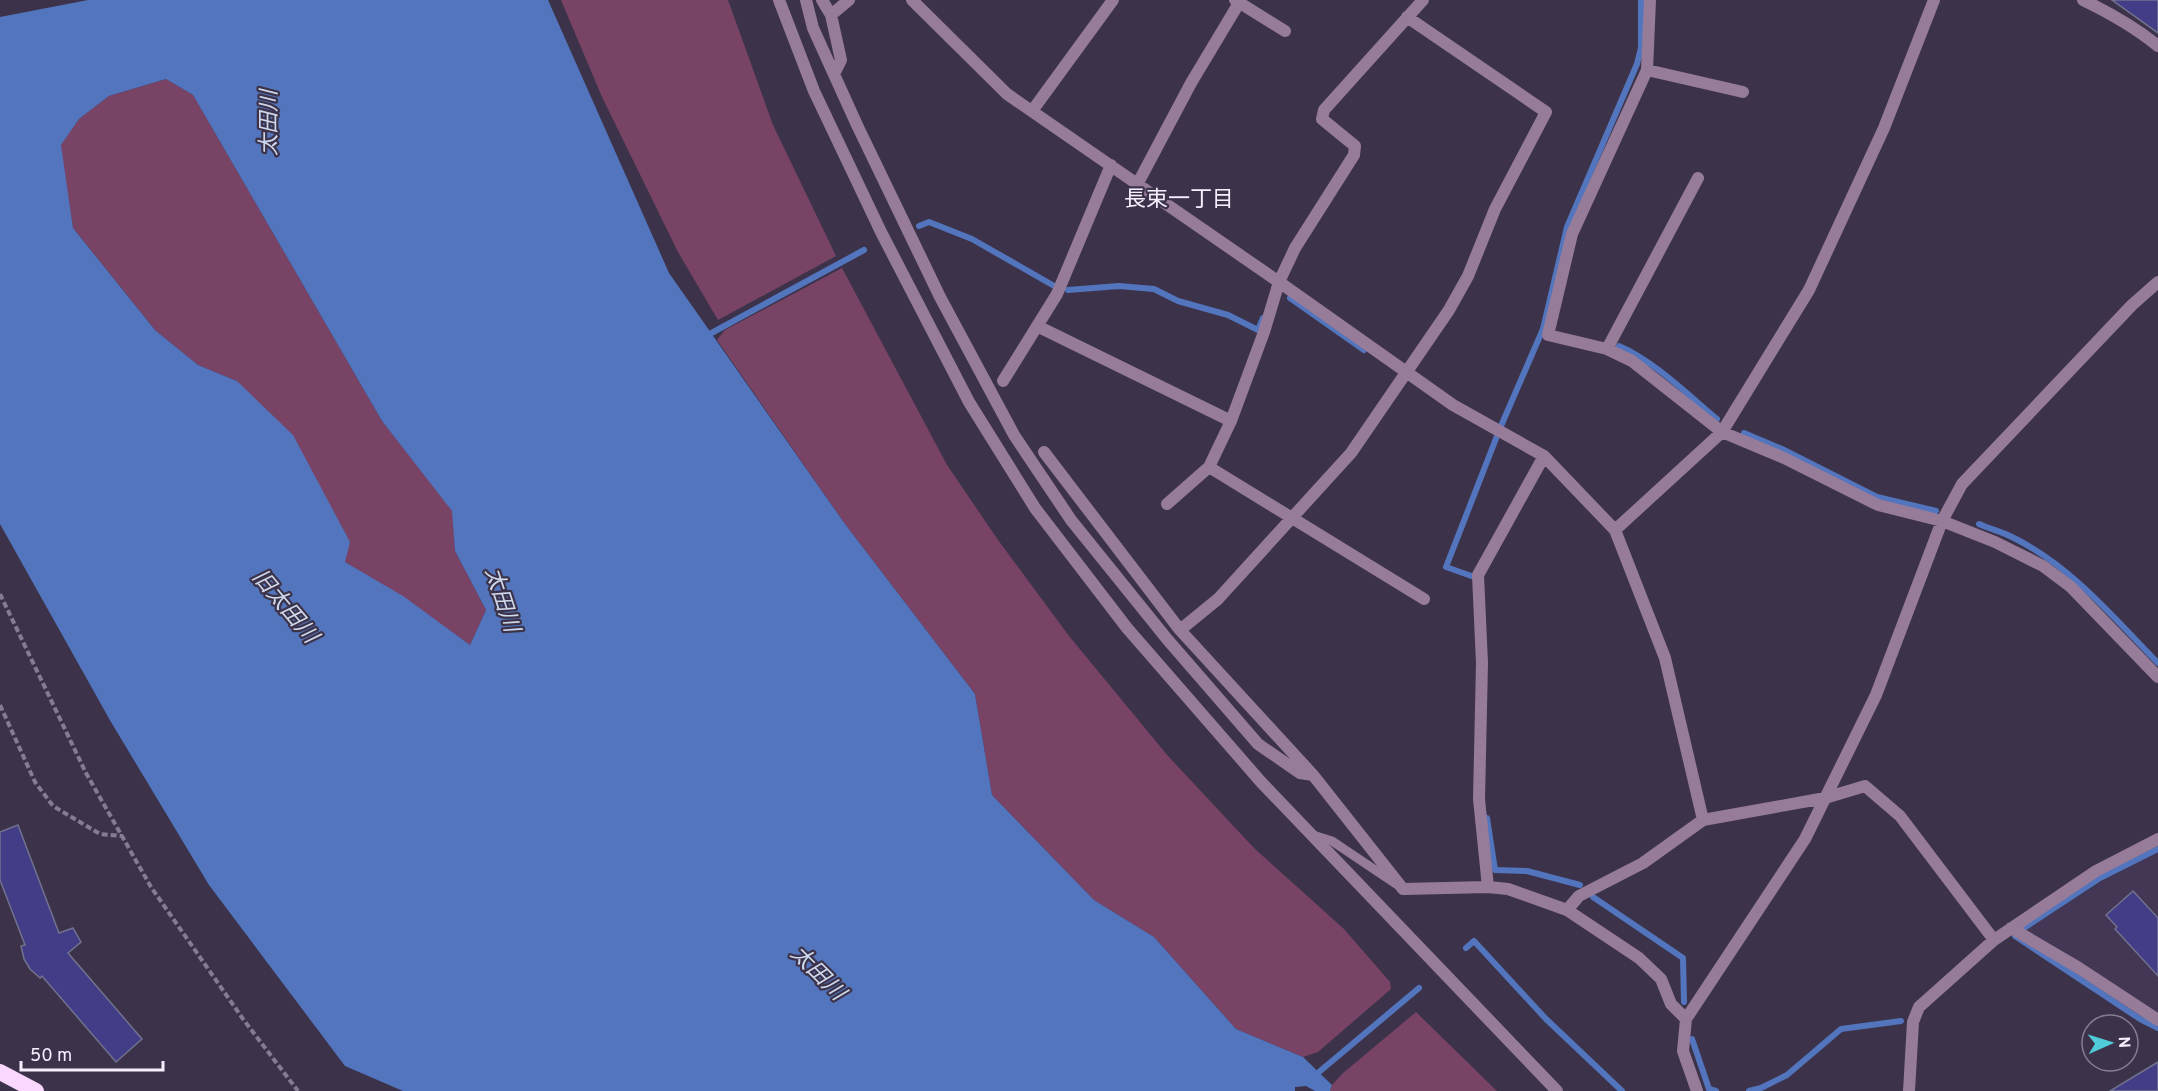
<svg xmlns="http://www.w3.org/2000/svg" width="2158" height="1091" font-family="Overpass,'Noto Sans JP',sans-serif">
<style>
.built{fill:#433755}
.green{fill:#784365}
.water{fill:#5275be;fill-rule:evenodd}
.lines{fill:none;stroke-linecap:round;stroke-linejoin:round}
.stream{stroke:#5275be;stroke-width:6}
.building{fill:#433d88;stroke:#71728d;stroke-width:1.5}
.path{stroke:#847c90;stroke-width:4;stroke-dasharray:6 3;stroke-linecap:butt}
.service{stroke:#977c9a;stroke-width:9}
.minor{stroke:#977c9a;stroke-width:12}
.trunk{stroke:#fad7fe;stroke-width:16}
.labels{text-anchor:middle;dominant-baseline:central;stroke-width:4.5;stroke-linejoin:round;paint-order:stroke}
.water-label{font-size:22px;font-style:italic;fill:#ced8ed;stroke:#3c334a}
.neighbourhood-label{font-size:22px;fill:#f5effe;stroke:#3c334a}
</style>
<rect width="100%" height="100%" fill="#3c334a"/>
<!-- built -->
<path class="built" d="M2158,851V1014L2025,931L2103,881Z"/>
<!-- green -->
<path class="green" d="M561,0H728L773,125L836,256L718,320L678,252L602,97Z
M166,79L193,95L382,421L453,511L455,551L486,610L470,645L403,597L345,562L237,381L198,365L155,330L73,228L60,145L79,119L109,96Z
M842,268L947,465L998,540L1069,636L1168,756L1254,848L1344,929L1390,982L1391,989L1318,1052L1303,1057L1236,1029L1154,937L1094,900L992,795L975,694L845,524L717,340L725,330Z
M1416,1012L1497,1091H1330L1332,1085L1342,1074Z"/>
<!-- water -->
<path class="water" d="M88,0H548L669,273L845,524L975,694L992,795L1094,900L1154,937L1236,1029L1303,1057L1332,1085L1330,1091H1315L1306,1086L1295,1087V1091H403L345,1066L209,885L111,722L0,524V17ZM166,79L193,95L382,421L452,511L455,551L486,610L470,645L403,596L345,562L350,542L293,435L237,381L198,365L155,330L73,228L61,145L79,119L109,96Z"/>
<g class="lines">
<!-- stream -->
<path class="stream" d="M919,226L929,222L972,239L1056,287
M1068,290L1119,286L1154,289L1178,301L1228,315L1258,330L1263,318
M1290,298L1364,350
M706,336L864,250
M1619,346C1654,361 1688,395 1717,419
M1501,426L1543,329L1567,227L1637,64L1641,48V0
M1744,433L1782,449L1877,497L1936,511
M1979,524C1990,529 2003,532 2014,538C2072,567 2113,617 2158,663
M1480,579L1446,567L1497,436
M1487,818L1495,870L1527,871L1580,885
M1593,897L1683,958L1684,1002
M2024,928L2100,878L2158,849
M2015,936L2140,1019L2158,1028
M1466,948L1474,941L1546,1019L1622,1091
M1692,1039L1709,1089L1716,1091
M1319,1072L1419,988
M1749,1091L1761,1088L1787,1075L1841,1029L1901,1021"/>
</g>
<!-- building -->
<path class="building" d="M2112,0H2158V33Z
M18,825L59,933L73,928L81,942L68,953L142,1039L116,1062L42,976L40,978L30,969L24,959L21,946L25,945L0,880V832Z
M2133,891L2158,918V976L2115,929L2117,927L2106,915Z
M2158,1062V1091H2110Z"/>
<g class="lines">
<!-- path -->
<path class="path" d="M0,594L86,773L151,887L243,1019L298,1091
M0,705L35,782L53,806L100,834L122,836"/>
<!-- service -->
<path class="service" d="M1313,835L1332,841L1396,884"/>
<!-- minor -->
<path class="minor" d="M779,0L814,91L881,232L969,402L1035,508L1127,628L1261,782L1557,1091
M806,0L813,28L857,125L940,297L1014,435L1071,520L1167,639L1258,744L1300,773L1313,775
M822,0L831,15L841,60L834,74
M912,0L1007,94L1279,282L1453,405L1544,456L1615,530L1665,658L1703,820
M1235,0L1285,31
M1650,0L1647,70L1572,234L1548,335L1607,349L1632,361L1722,432L1784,458L1878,505L1942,521L1995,542L2043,566L2071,587L2158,677
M2083,0C2110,13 2135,27 2158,46
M831,15L849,0
M1647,70L1743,92
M1032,111L1113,0
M1138,183L1191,83L1239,3
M1037,326L1231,421
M1607,349L1698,178
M1003,381L1057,294L1111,165
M1044,452L1180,630L1313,775L1403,889L1488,887L1508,889L1567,910L1639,958L1661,979L1671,1004L1686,1019
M1209,467L1424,599
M1167,504L1209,467L1231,421L1264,332L1279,282L1295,248L1354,155L1355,146L1322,119L1324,110L1423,0
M1615,530L1722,432L1809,290L1884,128L1934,0
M1180,630L1218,599L1351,453L1449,310L1468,276L1495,209L1546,112L1407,17
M1488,887L1479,799L1482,663L1478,575L1544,456
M1567,910L1579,896L1643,863L1703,820L1825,798L1865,786L1900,816L1994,940
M2011,928L2079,968L2158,1020
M1697,1091L1683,1051L1686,1019L1805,839L1876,695L1942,521L1962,484L2132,305L2158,282
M1909,1091L1913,1022L1919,1007L1994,940L2096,871L2158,839"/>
<!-- trunk -->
<path class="trunk" d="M0,1072L36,1091"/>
</g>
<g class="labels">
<!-- water labels -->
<g class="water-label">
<text transform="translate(270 123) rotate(-90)">太田川</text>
<text transform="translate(501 600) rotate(72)">太田川</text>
<text transform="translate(284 607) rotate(50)">旧太田川</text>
<text transform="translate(817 974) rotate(45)">太田川</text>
</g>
<!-- neighbourhood labels -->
<g class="neighbourhood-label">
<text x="1179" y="200">長束一丁目</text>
</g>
</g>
<!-- north arrow -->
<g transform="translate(2110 1043) rotate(87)"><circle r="28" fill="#3c334a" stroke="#867e92" stroke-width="1.5"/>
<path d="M0-4.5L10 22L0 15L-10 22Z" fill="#52cbd8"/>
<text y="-9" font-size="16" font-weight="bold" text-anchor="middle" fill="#f5effe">N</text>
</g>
<!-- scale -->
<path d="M21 1061v9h142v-9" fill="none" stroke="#f5effe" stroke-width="3"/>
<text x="30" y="1061" font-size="18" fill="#f5effe" stroke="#3c334a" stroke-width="4.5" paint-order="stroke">50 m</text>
</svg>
